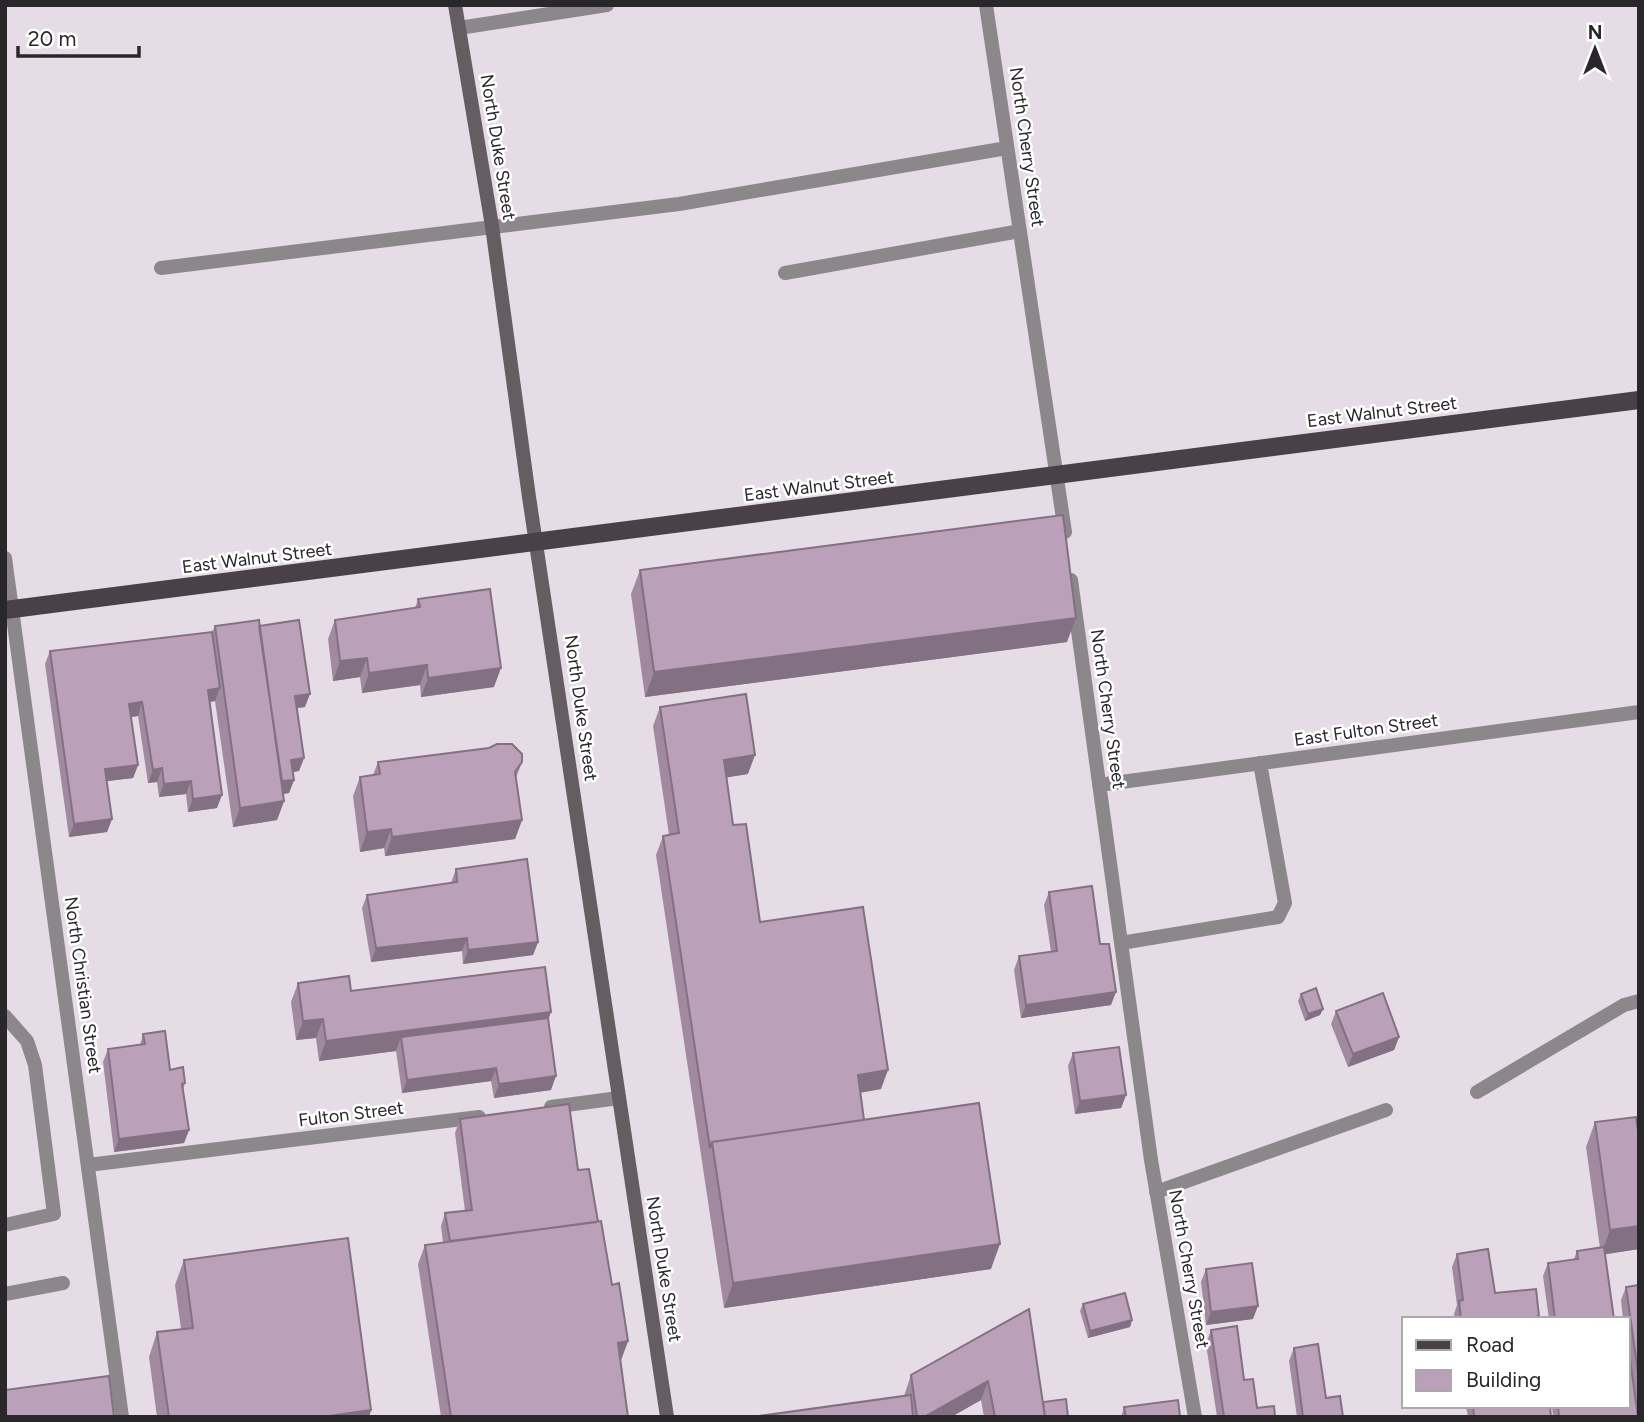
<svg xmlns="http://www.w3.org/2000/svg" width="1644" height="1422" font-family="Figtree,sans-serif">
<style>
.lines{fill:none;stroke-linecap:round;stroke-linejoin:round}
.service{stroke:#8c878b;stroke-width:14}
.minor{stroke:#8c878b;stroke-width:14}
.secondary{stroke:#645e63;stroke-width:14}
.primary{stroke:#494147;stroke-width:18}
.wall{fill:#a18aa0}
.shaded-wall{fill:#837082}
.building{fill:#bba0ba;stroke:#837082;stroke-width:2}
.labels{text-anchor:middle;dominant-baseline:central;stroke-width:5;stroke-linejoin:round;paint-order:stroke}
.street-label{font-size:18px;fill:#2a272a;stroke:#fff}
</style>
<rect width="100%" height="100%" fill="#e6dce6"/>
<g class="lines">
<!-- service -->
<path class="service" d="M986,5L1065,532
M459,28L607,5
M161,268L679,204L1007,148
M785,273L1020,231
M5,558L122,1417
M1071,580L1151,1160L1195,1417
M1099,785L1639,712
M1121,943L1278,917L1285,903L1260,763
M5,1016L27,1041L35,1065L54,1214L5,1225
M1477,1092L1624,1005L1639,1001
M1156,1192L1386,1110
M5,1294L63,1283"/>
<!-- minor -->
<path class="minor" d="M551,1107L619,1098
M88,1165L479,1117"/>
<!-- secondary -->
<path class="secondary" d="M455,5L492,226L529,497L667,1417"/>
<!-- primary -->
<path class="primary" d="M5,610L1639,400"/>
</g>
<!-- wall -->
<path class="wall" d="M640,570L1067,642L645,697L631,594Z
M418,599L494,687L421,697L420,685L362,693L360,677L333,681L328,639L335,620L415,608Z
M215,626H259L305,707L297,708L304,758L299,771L292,772L294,780L289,793L283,794L284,801L277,820L233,827L215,701L210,702L217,808L188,812L186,794L159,797L157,782L148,783L138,716L131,717L138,765L133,778L106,781L112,819L107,832L69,837L45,664L50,651L212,632Z
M660,707L748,774L727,777L733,825L760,922L881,1089L860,1093L864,1120L991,1269L724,1308L656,855L663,836L669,835L653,726Z
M378,762H522L516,778L522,820L515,839L385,856L384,848L360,852L353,796L360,777L373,775Z
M456,869L538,942L533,955L463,964L462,951L371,962L362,908L367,895L451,883Z
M1049,892L1100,944L1111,1005L1021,1018L1014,970L1019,956L1051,952L1044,905Z
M298,983L351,991L551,1012L548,1018L551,1090L494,1098L491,1081L402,1093L396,1051L319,1061L316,1038L296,1040L291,1002Z
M1301,994L1323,1009L1320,1015L1305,1021L1298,1001Z
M1336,1011L1399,1037L1394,1050L1348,1067L1331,1024Z
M143,1034L170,1070L185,1083L183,1090L189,1130L184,1143L114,1152L103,1062L108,1049L140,1045Z
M1639,1042V1060L1637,1048Z
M1073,1053L1126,1095L1121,1108L1075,1114L1068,1066Z
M460,1119L578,1170L598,1222L612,1285L628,1341L621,1360L628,1417H441L418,1264L425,1245L443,1242L441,1226L445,1213L465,1211L455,1133Z
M1595,1122L1639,1138V1249L1605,1254L1614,1319H1549L1543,1276L1548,1263L1574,1259L1577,1251L1600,1248L1586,1147Z
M1457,1254L1495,1293L1539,1316L1538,1319H1455L1454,1314L1457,1305L1452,1267Z
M184,1260L371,1410L369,1417H157L149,1357L157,1332L181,1329L175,1285Z
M1206,1269L1253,1319L1206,1325L1201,1282Z
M1639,1285V1417H1553L1552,1406H1628L1629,1359L1628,1319H1623L1621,1300L1626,1287Z
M1083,1304L1132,1320L1130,1327L1088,1338L1080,1311Z
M1029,1309L1043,1402L1068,1417H984L981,1400L951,1417H752L904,1396L911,1375Z
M1211,1330L1257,1408L1275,1417H1217L1206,1344Z
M1294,1348L1326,1398L1343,1417H1297L1289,1361Z
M1466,1406H1550L1551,1417H1468Z
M1124,1407L1180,1417H1121Z"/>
<!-- shaded-wall -->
<path class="shaded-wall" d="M1076,618L1067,642L645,697L654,672Z
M367,658L360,677L333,681L340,661Z
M427,665L420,685L362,693L369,673Z
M501,668L494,687L421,697L428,678Z
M220,688L215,701L203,703L208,690Z
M310,694L305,707L290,709L295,696Z
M142,702L138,716L125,718L129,704Z
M755,755L748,774L717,779L724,760Z
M304,758L299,771L286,773L291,760Z
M138,765L133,778L100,782L105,769Z
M162,768L157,782L148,783L153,770Z
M294,780L289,793L274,795L279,782Z
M191,781L186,794L159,797L164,784Z
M222,795L217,808L188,812L193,799Z
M284,801L277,820L233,827L240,808Z
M112,819L107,832L69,837L74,824Z
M522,820L515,839L385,856L392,837Z
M391,829L384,848L360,852L367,832Z
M467,938L462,951L371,962L376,948Z
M538,942L533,955L463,964L468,950Z
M1116,992L1111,1005L1021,1018L1026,1005Z
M1323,1009L1320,1015L1305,1021L1308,1014Z
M551,1012L544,1032L401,1037L396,1051L319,1061L326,1041Z
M323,1019L316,1038L296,1040L303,1021Z
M1399,1037L1394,1050L1348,1067L1353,1054Z
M496,1068L491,1081L402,1093L407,1080Z
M888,1070L881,1089L851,1094L858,1075Z
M556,1076L551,1090L494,1098L499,1084Z
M1126,1095L1121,1108L1075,1114L1080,1101Z
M189,1130L184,1143L114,1152L119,1139Z
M1639,1226V1249L1601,1255L1610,1230Z
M1000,1244L991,1269L724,1308L733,1283Z
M1258,1306L1253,1319L1206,1325L1211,1312Z
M1132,1320L1130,1327L1088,1338L1090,1331Z
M628,1341L621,1360L618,1343Z
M988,1381L981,1400L951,1417H924Z
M371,1410L369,1417H322Z"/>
<!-- building -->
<path class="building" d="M1063,515L1076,618L654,672L640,570Z
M490,589L501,668L428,678L427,665L369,673L367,658L340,661L335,620L420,607L418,599Z
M259,620L284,801L240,808L215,626Z
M299,620L310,694L295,696L304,758L291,760L294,780L282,781L259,626Z
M212,632L220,688L208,690L222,795L193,799L191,781L164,784L162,768L153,770L142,702L129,704L138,765L105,769L112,819L74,824L50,651Z
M746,694L755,755L724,760L733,825L746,824L760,922L863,907L888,1070L858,1075L864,1120L712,1142L710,1148L663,836L679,833L660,707Z
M497,744H512L522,754V762L515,772L522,820L392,837L391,829L367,832L360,777L380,774L378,762L489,748Z
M527,859L538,942L468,950L467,938L376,948L367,895L457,882L456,869Z
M1092,886L1100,944H1109L1116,992L1026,1005L1019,956L1057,951L1049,892Z
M545,967L551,1012L326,1041L323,1019L303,1021L298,983L349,976L351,991Z
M1316,988L1323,1009L1308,1014L1301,994Z
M1383,993L1399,1037L1353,1054L1336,1011Z
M548,1018L556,1076L499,1084L496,1068L407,1080L401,1037Z
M165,1031L170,1070L183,1067L185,1083L182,1084L189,1130L119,1139L108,1049L145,1044L143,1034Z
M1119,1047L1126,1095L1080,1101L1073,1053Z
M979,1103L1000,1244L733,1283L712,1142Z
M569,1104L578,1170L589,1169L598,1222L450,1241L445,1213L472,1210L460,1119Z
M1636,1117L1639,1138V1226L1610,1230L1595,1122Z
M601,1221L612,1285L619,1283L628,1341L618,1343L628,1417H451L425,1245Z
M348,1238L371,1410L322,1417H169L157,1332L193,1328L184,1260Z
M1604,1247L1614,1319H1555L1548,1263L1578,1259L1577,1251Z
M1488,1249L1495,1293L1536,1289L1539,1316L1529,1318V1319H1461L1459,1301L1463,1300L1457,1254Z
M1252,1263L1258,1306L1211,1312L1206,1269Z
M1639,1285V1379L1626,1287Z
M1125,1293L1132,1320L1090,1331L1083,1304Z
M1029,1309L1045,1417H995L988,1381L924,1417H917L911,1375Z
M1237,1326L1244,1380L1253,1379L1257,1408L1274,1406L1275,1417H1224L1211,1330Z
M1318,1344L1326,1398L1340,1396L1343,1417H1303L1294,1348Z
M1630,1359L1638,1417H1559L1558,1406H1628V1360Z
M109,1376L114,1417H5V1390Z
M911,1395L913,1417H752Z
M1066,1399L1068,1417H1045L1043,1402Z
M1178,1400L1180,1417H1126L1124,1407Z
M1473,1406H1550L1551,1417H1474Z"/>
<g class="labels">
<!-- street labels -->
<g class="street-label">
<text transform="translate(498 147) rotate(81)">North Duke Street</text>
<text transform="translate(1027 147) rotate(82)">North Cherry Street</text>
<text transform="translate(1382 412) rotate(-7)">East Walnut Street</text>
<text transform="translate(819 486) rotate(-7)">East Walnut Street</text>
<text transform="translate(257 558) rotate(-7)">East Walnut Street</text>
<text transform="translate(581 708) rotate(82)">North Duke Street</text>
<text transform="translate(1108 709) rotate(82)">North Cherry Street</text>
<text transform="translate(1366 730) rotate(-8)">East Fulton Street</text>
<text transform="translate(83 985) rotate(82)">North Christian Street</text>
<text transform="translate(351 1114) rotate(-7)">Fulton Street</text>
<text transform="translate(664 1269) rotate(81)">North Duke Street</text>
<text transform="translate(1189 1269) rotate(80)">North Cherry Street</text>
</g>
</g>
<!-- border -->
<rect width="1644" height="1422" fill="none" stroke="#2a272a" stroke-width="14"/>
<!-- legend -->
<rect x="1402" y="1317" width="228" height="91" fill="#ffffff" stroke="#aaa9aa" stroke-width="2"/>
<rect x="1416" y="1340" width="35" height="10" fill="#494147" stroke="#aaa9aa" stroke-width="2"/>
<text x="1466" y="1352" font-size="21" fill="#2a272a">Road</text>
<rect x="1416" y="1370" width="35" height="21" fill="#bba0ba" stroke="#aaa9aa" stroke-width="2"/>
<text x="1466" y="1387" font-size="21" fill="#2a272a">Building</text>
<!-- north arrow -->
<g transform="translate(1595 49)" stroke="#ffffff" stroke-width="5" paint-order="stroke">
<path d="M0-5L12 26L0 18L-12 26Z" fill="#2a272a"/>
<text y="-10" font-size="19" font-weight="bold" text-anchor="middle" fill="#2a272a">N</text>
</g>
<!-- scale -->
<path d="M18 46v10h121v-10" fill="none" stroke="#2a272a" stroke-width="3.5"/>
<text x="28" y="46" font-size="21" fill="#2a272a" stroke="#ffffff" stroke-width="5" paint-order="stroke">20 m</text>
</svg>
